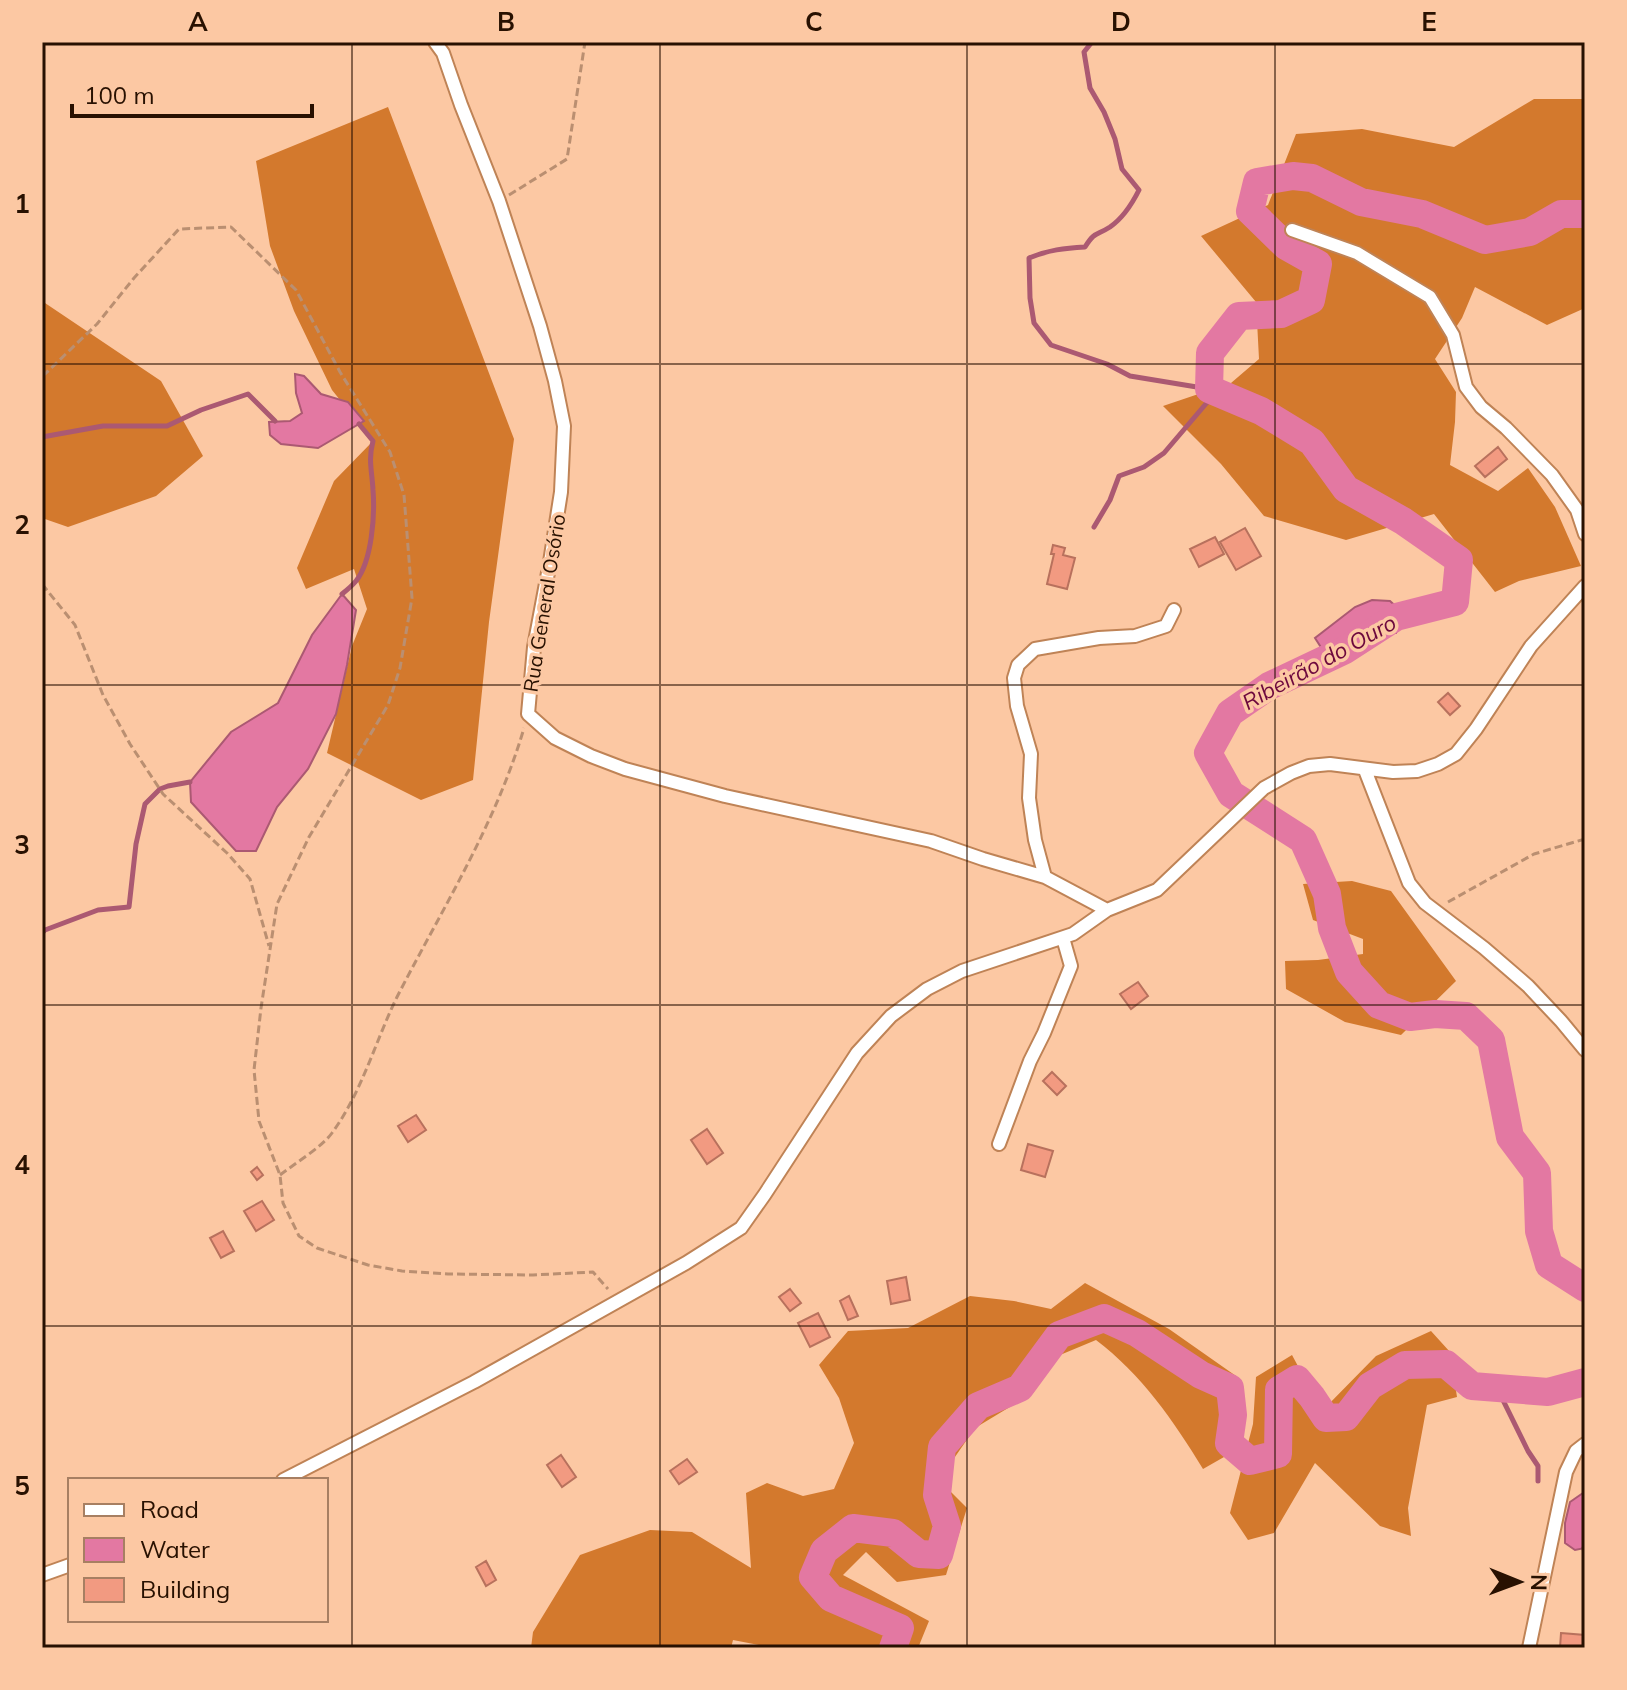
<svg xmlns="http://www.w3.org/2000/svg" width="1627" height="1690" font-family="Mulish,sans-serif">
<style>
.forest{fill:#d3792d}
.water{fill:#e378a2;stroke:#ab5972;stroke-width:2}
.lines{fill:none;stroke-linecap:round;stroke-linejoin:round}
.stream{stroke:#ab5972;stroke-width:5}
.river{stroke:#e378a2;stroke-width:28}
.building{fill:#f29a81;stroke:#b8715d;stroke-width:2}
.minor-casing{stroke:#bf8356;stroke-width:16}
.path{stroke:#ba8f71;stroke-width:3;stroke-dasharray:8 4;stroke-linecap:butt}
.minor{stroke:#fff;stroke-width:12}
.grid{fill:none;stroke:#281101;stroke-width:2;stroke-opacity:0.55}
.labels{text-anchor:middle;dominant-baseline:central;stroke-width:7;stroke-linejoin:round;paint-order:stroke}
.street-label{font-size:20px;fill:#281101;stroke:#fcc8a3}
.water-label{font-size:22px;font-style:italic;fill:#6d083d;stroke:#fcc8a3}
.neatline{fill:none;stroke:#281101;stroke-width:3}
.grid-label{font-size:26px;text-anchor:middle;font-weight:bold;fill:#281101}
</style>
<rect width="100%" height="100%" fill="#fcc8a3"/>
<!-- forest -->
<path class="forest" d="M1534,99H1585V308L1547,325L1475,287L1462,318L1435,359L1456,392L1455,422L1450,465L1498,491L1528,468L1555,507L1581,566L1519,581L1495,592L1434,514L1346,540L1264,516L1221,464L1163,406L1231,383L1259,359L1256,302L1201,236L1268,205L1296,134L1362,129L1454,147Z
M388,107L514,439L489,622L473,780L421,800L327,753L352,646L367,609L354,569L306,589L297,568L334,481L373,441L332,390L294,311L270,246L256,161Z
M42,303H45L161,381L203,456L156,496L68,527L42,518Z
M1352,881L1391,891L1456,981L1401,1035L1345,1022L1286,989L1285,961L1318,960L1363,954V939L1313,920L1303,884Z
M1085,1283L1169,1329L1236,1376L1224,1457L1203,1469C1174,1421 1141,1374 1096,1340L1060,1355L1033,1393L975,1428L939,1480L967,1508L946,1575L897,1582L866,1552L843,1575L929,1621L918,1648H775L733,1640L731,1648H531L533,1632L580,1555L650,1530L692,1532L751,1568L746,1493L767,1483L803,1496L834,1489L854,1443L839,1398L819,1365L848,1331L908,1328L970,1296L1014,1301L1051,1309Z
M1431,1331L1450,1352L1457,1397L1427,1405L1408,1508L1411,1536L1380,1526L1315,1463L1274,1533L1248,1540L1230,1513L1253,1424L1256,1377L1292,1355L1322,1411L1376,1356Z"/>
<!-- water -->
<path class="water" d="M295,374L304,376L321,394L348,402L364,421L318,448L281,444L270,435L269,422L290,421L302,413L296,393Z
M342,594L356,610L347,665L336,714L308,769L277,807L256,851H236L191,802L190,782L231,732L278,703L312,635Z
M1372,600L1390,601L1403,613L1396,633L1380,632L1347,662L1333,666L1315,638L1355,607Z
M1583,1493L1585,1498V1548L1575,1550L1565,1543V1523L1570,1502Z"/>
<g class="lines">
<!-- stream -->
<path class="stream" d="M1092,42L1084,52L1090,88L1104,112L1115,139L1122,169L1139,190C1132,204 1123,218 1110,227C1096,236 1095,231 1085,247C1065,248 1048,250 1029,258L1030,298L1034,323L1051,345L1107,364L1130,376L1209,389
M42,437L103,426H167L201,410L248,394L275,421
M1094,527L1110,500L1119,476L1144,467L1164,453L1216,392
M342,594C347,590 352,586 356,581C372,561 375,515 373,490C372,471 368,460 373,441L359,424
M42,933L45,930L98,910L129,907L136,844L145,804L160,789L168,786L190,782
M1497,1388L1528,1451L1538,1466V1481
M1584,1548L1585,1554"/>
<!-- river -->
<path class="river" d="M1585,214H1561L1530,232L1485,240L1422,214L1361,202L1312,178L1293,176L1257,182L1250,211L1286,246L1318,264L1311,300L1281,314L1239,316L1210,353L1209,389L1261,411L1312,442L1346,489L1403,521L1459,560L1455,602L1396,617L1345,650L1269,686L1230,713L1208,753L1231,794L1303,840L1327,894L1332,928L1349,972L1379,1005L1410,1017L1435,1014L1466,1016L1491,1040L1510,1137L1537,1173L1539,1231L1549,1265L1585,1288
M893,1648L900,1628L831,1598L813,1577L824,1551L853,1528L893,1533L919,1554L939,1555L947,1526L937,1495L942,1447L978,1406L1020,1388L1059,1335L1104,1318L1137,1333L1201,1375L1230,1388L1233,1415L1229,1443L1250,1461L1278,1454L1279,1390L1297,1379L1312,1397L1326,1418L1346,1417L1370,1386L1405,1365L1446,1364L1472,1386L1548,1392L1585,1382"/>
</g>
<!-- building -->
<path class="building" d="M1498,447L1507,459L1485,477L1475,466Z
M1245,528L1261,556L1236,570L1220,542Z
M1215,537L1224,554L1199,567L1190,549Z
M1053,545L1065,548L1063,555L1075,558L1067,589L1047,584L1054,554H1051Z
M1448,693L1460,706L1450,715L1438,702Z
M1138,982L1148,996L1131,1009L1120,994Z
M1052,1072L1066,1086L1057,1095L1043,1081Z
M416,1115L426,1130L408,1142L398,1126Z
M707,1129L723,1153L707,1164L691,1140Z
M1028,1144L1053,1151L1045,1177L1021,1170Z
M257,1167L263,1175L257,1180L251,1172Z
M262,1201L274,1220L256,1231L244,1211Z
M223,1231L234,1251L221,1258L210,1238Z
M906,1277L910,1300L891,1304L887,1281Z
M790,1289L801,1303L790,1311L779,1297Z
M849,1296L858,1316L848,1320L840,1301Z
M818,1313L830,1337L810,1347L798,1323Z
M561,1455L576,1477L562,1487L547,1465Z
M687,1459L697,1472L679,1484L670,1471Z
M486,1561L496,1580L486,1586L476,1567Z
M1561,1633L1585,1635V1648H1560Z"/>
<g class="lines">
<defs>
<path id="minor" d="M435,42L443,53L461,105L499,201L540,326L555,381L564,426L561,492L550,562L534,647L528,714L555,738L591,756L625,769L725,796L931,841L983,859L1045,877L1107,910
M1292,230L1357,253L1430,297L1453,335L1466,387L1481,407L1506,428L1552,475L1577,510L1585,534
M1365,770L1409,883L1425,903L1484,948L1528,986L1561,1021L1585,1050
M1045,877L1035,840L1029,798L1031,754L1017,706L1014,678L1018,665L1035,649L1099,638L1135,636L1166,626L1174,610
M999,1144L1030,1061L1044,1033L1071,966L1063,938
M283,1480L474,1382L686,1263L741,1228L765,1194L857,1053L891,1016L927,989L962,971L1073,934L1107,910L1157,890L1264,788L1291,773L1309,766L1330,764L1393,772L1417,771L1438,764L1456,754L1476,729L1531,646L1585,586
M42,1575L70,1565
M1529,1648L1566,1472L1576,1451L1585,1444"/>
</defs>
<!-- minor casing -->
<use href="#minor" class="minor-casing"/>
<!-- path -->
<path class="path" d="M509,195L567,159L585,42
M42,375L45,374L97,324L134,278L179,229L231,227L296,290L340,372L390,452L404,495L412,598L400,668L388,705L309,837L277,904L261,1008L254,1070L259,1121L280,1175L283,1203L299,1236L317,1248L368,1265L402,1271L448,1274L533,1275L593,1272L608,1289
M42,584L75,625L103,695L130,744L163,794L227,853L250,879L269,946
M1448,902L1534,854L1585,839
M280,1175C294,1164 322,1147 332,1133C362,1092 375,1042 397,997C442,909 496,824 524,728"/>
<!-- minor -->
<use href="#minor" class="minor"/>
</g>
<!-- grid -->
<path class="grid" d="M352,42V1648M660,42V1648M967,42V1648M1275,42V1648M42,364H1585M42,685H1585M42,1005H1585M42,1326H1585"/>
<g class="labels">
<!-- street labels -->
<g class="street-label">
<text transform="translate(544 603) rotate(-81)">Rua General Osório</text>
</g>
<!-- water labels -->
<g class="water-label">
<text transform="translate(1319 662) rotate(-29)">Ribeirão do Ouro</text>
</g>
</g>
<!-- border -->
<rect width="1627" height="1690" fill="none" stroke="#fcc8a3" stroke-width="88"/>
<!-- legend -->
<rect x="68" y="1478" width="260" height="144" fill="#fcc8a3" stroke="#a77f62" stroke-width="2"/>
<rect x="84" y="1504" width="40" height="12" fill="#ffffff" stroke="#a77f62" stroke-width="2"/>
<text x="140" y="1518" font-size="24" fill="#281101">Road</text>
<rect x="84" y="1538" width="40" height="24" fill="#e378a2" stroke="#a77f62" stroke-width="2"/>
<text x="140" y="1558" font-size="24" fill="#281101">Water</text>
<rect x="84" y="1578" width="40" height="24" fill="#f29a81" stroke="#a77f62" stroke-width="2"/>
<text x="140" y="1598" font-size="24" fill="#281101">Building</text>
<!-- north arrow -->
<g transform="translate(1519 1582) rotate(91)" stroke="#fcc8a3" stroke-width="6" paint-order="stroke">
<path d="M0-6L14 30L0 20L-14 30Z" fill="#281101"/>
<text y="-12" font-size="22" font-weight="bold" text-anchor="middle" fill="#281101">N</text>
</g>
<!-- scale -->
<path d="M72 104v12h240v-12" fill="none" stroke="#281101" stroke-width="4"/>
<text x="84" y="104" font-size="24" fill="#281101" stroke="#fcc8a3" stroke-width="6" paint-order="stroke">100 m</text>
<rect x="44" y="44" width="1539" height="1602" class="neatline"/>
<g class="grid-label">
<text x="198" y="31">A</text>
<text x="506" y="31">B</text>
<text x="814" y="31">C</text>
<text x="1121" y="31">D</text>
<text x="1429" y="31">E</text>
<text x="22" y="213">1</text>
<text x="22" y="534">2</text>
<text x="22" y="854">3</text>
<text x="22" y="1174">4</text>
<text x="22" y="1495">5</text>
</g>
</svg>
